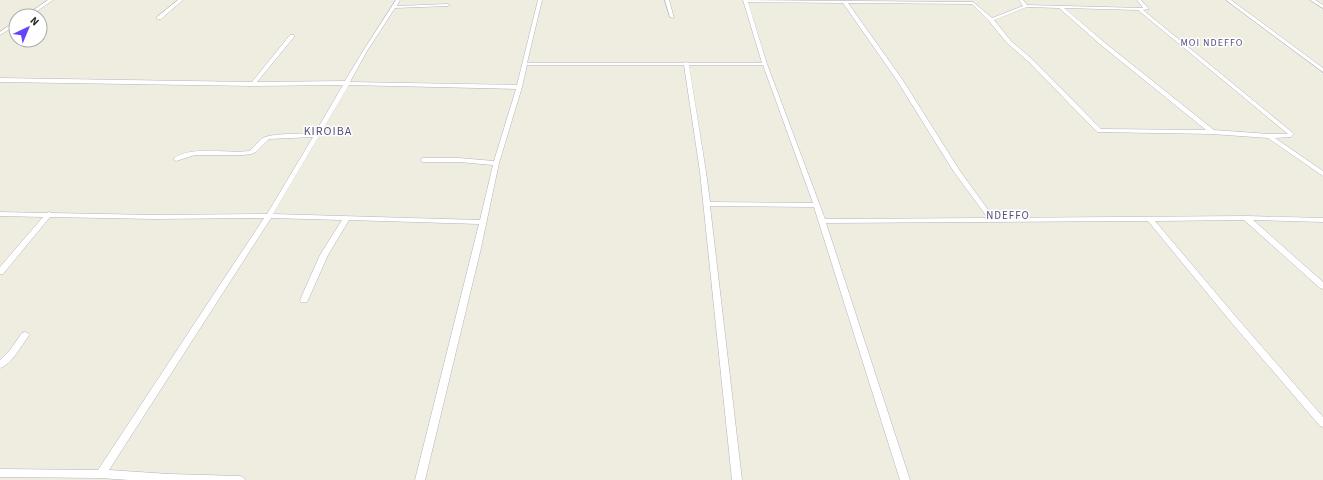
<svg xmlns="http://www.w3.org/2000/svg" width="1323" height="480" font-family="'Source Sans 3',sans-serif">
<style>
.lines{fill:none;stroke-linecap:round;stroke-linejoin:round}
.minor-casing{stroke:#b6b3c0;stroke-width:1}
.minor{fill:#fff;fill-rule:evenodd}
.labels{text-anchor:middle;dominant-baseline:central;stroke-width:3;stroke-linejoin:round;paint-order:stroke}
.far-quarter-label{font-size:10px;letter-spacing:1px;fill:#564d7e;stroke:#fff}
.neighbourhood-label{font-size:11px;letter-spacing:1px;fill:#564d7e;stroke:#fff}
.quarter-label{font-size:12px;letter-spacing:1px;fill:#564d7e;stroke:#fff}
</style>
<rect width="100%" height="100%" fill="#eeede0"/>
<g class="lines">
<defs>
<path id="minor" d="M48,0H53L30,16H25Z
M178,0H183L161,19H157V17Z
M396,0H400L397,6L448,4L450,5L448,6L395,8L367,51L350,82L517,85L538,0H542L527,63H684L686,62L688,63H762L743,0L973,2L992,18L1023,6L1019,0H1023L1027,5L1143,8L1137,0H1141L1149,9L1143,10L1293,133L1294,134L1291,137L1275,138L1323,171V176L1268,138L1212,134L1097,132L1029,62L1007,43L989,21L972,4L848,3L902,79L960,171L994,218L1246,216L1323,218V222L1253,220L1323,282V289L1320,288L1244,220L1155,221L1237,318L1323,417V427L1320,426L1231,322L1148,221L826,223L910,480H900L814,207L710,206L742,480H732L700,172L684,65H527L522,87L499,163L481,248L425,480H415L479,224L349,220L328,255L308,300L307,302H301L300,300L320,255L342,220L271,218L109,470L169,474L240,476L243,477L245,480H129L101,478L0,477V469L98,470L264,218L155,219L50,217L3,274H0V267L43,217L0,216V212L46,213L49,212L52,213L155,215L267,214L313,137L269,139L256,152L251,154L243,155H195L176,161L173,159C191,145 227,154 249,151C255,147 258,141 263,138C271,133 304,134 315,133L343,85L253,86L0,82V78L252,82L290,35H294V37L257,82L345,81L363,51ZM748,2L843,3L896,79L954,172L988,218L825,219L767,64ZM1027,7L1059,8L1101,45L1206,130L1101,129L1033,60L1011,41L994,20ZM1064,8L1138,10L1288,134H1269L1214,130L1105,43ZM689,65H763L813,203L710,202L706,172ZM349,85L516,89L494,161L459,158H423L420,160L423,162H459L493,165L480,220L273,214Z
M665,0H669L674,18L670,17Z
M1226,0H1231L1323,68V72Z
M1310,0H1315L1323,5V8Z
M14,22H16V25L0,35V32Z
M25,332L28,333L29,335L28,337C21,346 11,365 0,368V360L10,350L22,333Z"/>
</defs>
<!-- minor casing -->
<use href="#minor" class="minor-casing"/>
<!-- minor -->
<use href="#minor" class="minor"/>
</g>
<g class="labels">
<!-- far-quarter labels -->
<g class="far-quarter-label">
<text x="1212" y="43">MOI NDEFFO</text>
</g>
<!-- neighbourhood labels -->
<g class="neighbourhood-label">
<text x="1008" y="215">NDEFFO</text>
</g>
<!-- quarter labels -->
<g class="quarter-label">
<text x="328" y="131">KIROIBA</text>
</g>
</g>
<!-- north arrow -->
<g transform="translate(28 28) rotate(44)"><circle r="19" fill="#ffffff" stroke="#ababab"/>
<path d="M0-3L7 15L0 10L-7 15Z" fill="#6443f8"/>
<text y="-6" font-size="11" font-weight="bold" text-anchor="middle" fill="#2d2d2d">N</text>
</g>
</svg>
